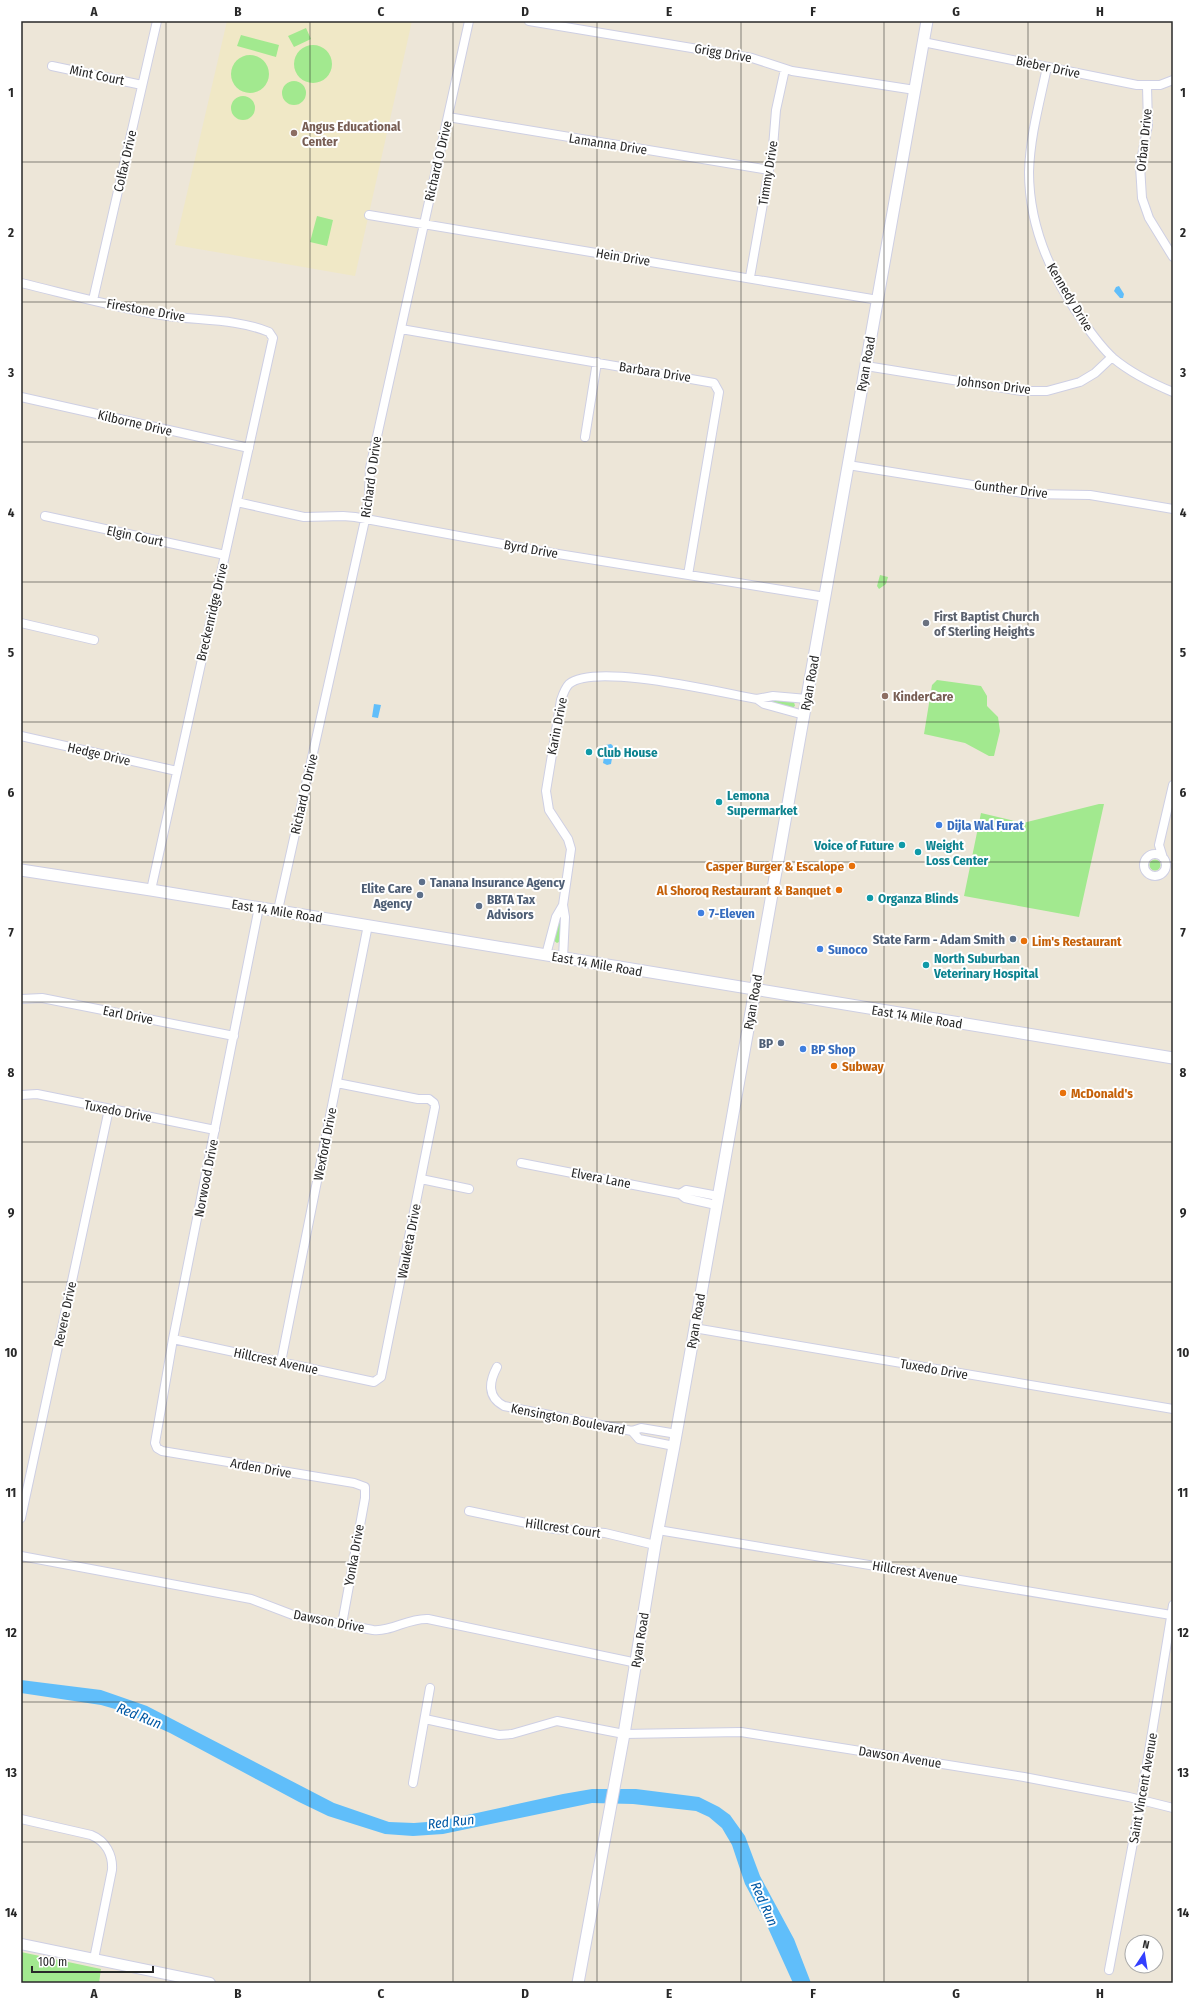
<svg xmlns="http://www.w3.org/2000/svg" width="1194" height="2004" font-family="'Fira Sans Condensed',sans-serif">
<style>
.education{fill:#f0e8c6}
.green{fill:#a2e98f}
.water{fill:#60befa}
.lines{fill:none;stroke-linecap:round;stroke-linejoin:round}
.minor-casing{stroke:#cecfe3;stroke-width:10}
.tertiary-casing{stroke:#cecfe3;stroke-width:12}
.secondary-casing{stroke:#cecfe3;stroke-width:13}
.minor{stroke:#fff;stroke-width:8}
.tertiary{stroke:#fff;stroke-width:10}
.secondary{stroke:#fff;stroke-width:11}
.grid{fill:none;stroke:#282828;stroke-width:1;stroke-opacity:0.55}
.education-dot{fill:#8d6e63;stroke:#fff;stroke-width:1.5}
.worship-dot{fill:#6b7280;stroke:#fff;stroke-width:1.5}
.culture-dot{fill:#0f9aa8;stroke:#fff;stroke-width:1.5}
.shop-dot{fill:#3f7fe0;stroke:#fff;stroke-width:1.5}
.food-dot{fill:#e8710a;stroke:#fff;stroke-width:1.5}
.service-dot{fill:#5c6f8a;stroke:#fff;stroke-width:1.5}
.labels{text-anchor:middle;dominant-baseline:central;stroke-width:4;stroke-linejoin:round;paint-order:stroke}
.street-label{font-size:13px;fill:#282828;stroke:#fff}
.education-label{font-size:13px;font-weight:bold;fill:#785e54;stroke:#fff;text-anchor:start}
.worship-label{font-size:13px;font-weight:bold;fill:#5b616d;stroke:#fff;text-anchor:start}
.culture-label{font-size:13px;font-weight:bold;fill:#0d838f;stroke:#fff;text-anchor:start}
.shop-label{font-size:13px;font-weight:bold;fill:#366cbe;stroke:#fff;text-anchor:start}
.food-label{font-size:13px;font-weight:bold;fill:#c56008;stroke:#fff;text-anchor:start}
.service-label{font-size:13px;font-weight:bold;fill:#4e5e75;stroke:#fff;text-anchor:end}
.water-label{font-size:14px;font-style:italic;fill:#0158a4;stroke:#fff}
.neatline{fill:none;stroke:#282828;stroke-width:1.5}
.grid-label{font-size:13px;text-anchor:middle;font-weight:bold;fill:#282828}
</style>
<rect width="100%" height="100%" fill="#ede6d8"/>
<!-- education -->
<path class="education" d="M227,21H412L355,276L175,245Z"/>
<!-- green -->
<path class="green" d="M306,28L311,39L294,47L288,36Z
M241,35L279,45L276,57L237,46Z
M294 64a19 19 0 1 1 38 0a19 19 0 1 1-38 0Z
M231 74a19 19 0 1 1 38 0a19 19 0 1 1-38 0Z
M282 93a12 12 0 1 1 24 0a12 12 0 1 1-24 0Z
M231 108a12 12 0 1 1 24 0a12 12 0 1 1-24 0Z
M317,216L333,220L327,246L310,242Z
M880,575L888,577L886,584L879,589L877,586Z
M937,680L981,686L987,696V706L998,717L1000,731L994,756H989L965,743L924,734L932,685Z
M769,699L794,702L795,706L792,708L770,703Z
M1099,804H1104L1079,917L964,896L981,813L1023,823Z
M1149.5 865a5.5 5.5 0 1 1 11 0a5.5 5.5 0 1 1-11 0Z
M560,917L562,919L561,941L557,943L553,940Z
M21,1952L101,1969L99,1983H21Z"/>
<!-- water -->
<path class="water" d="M1119,286L1124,294L1123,298H1120L1114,291L1116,287Z
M374,704L381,705L378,718L372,717Z
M611,744L614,747L611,764L607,765L603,763L606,745Z
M21,1680L101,1690L147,1706L334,1803L389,1822L414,1823L440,1821L563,1794L592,1789H636L699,1797L719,1807L730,1815L745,1836L760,1876L794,1939L811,1983H793L764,1919L745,1884L732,1845L722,1828L709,1817L696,1811L633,1804L592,1803L443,1834L413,1836L385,1834L328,1816L299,1802L170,1733L122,1711L101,1705L21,1693Z"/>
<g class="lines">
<defs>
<path id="minor" d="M529,21L752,58L792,71L915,90
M923,42L1137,85H1160L1173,80
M52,66L142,85
M1047,67C1040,101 1030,136 1029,172C1029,227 1051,276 1082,320C1091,333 1101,347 1113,358C1131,373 1151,383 1173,392
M1147,86L1148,125L1140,166L1142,198L1149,218L1173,257
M448,117L769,170
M369,215L878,300
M750,277L773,147L776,110L785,69
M21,283C67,294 114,307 161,315C196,321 235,318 269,332L273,338L151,890
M93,300L157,21
M401,329L714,383L719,392L688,575
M866,366L1021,391H1047L1080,382L1095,373L1112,357
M21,397L249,448
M585,437L597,362
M848,465L1029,494L1090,495L1173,509
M237,502L304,517L343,516L355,517L552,553L825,597
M45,516L225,555
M21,623L94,640
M804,715L764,704L757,699L773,696L807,699
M21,736L177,771
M1144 865a11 11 0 1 1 22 0a11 11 0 1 1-22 0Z
M1163,858L1159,845L1173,785
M563,905L571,849L568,839L549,810L546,791L561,700C563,694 565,688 569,684C595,662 722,693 757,699
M259,907L173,1339L155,1443L157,1448L162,1451L354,1483L365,1487V1498L342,1624
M278,910L365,520L369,495L370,468L469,21
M546,955L556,917L563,905L565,917L563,958
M21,999L42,998L234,1036
M21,1095L37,1094L215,1130
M521,1163L680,1194L685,1198L716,1205
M421,1179L469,1189
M680,1194L686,1190L718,1196
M694,1328L1173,1409
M173,1339L374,1382L381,1377L435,1107L434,1103L429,1099H418L337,1083
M281,1362L368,925
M497,1367C489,1382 487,1397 504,1406L632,1431L641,1428L677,1434
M632,1431L639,1439L674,1446
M469,1511L555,1529L605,1533L655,1545
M21,1518L109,1109
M658,1530L1171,1615
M21,1556L235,1596L251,1599L293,1615L373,1630C392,1632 407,1618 428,1619L637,1663
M425,1719L499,1735L512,1734L557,1721L624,1734L741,1732L1024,1777L1129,1797L1173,1808
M413,1783L430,1688
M21,1819L91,1835C106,1841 113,1855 112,1870L94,1959
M1109,1970L1141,1800L1173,1605"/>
<path id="tertiary" d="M21,1944L210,1983"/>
<path id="secondary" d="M21,870L151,890L1173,1058
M578,1983L624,1734L655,1545L674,1446L927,21"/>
</defs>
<!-- minor casing -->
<use href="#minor" class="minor-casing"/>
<!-- tertiary casing -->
<use href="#tertiary" class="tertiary-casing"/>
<!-- secondary casing -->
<use href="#secondary" class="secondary-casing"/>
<!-- minor -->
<use href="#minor" class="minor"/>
<!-- tertiary -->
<use href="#tertiary" class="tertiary"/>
<!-- secondary -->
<use href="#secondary" class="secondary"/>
</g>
<!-- grid -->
<path class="grid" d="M166,21V1983M310,21V1983M453,21V1983M597,21V1983M741,21V1983M884,21V1983M1028,21V1983M21,162H1173M21,302H1173M21,442H1173M21,582H1173M21,722H1173M21,862H1173M21,1002H1173M21,1142H1173M21,1282H1173M21,1422H1173M21,1562H1173M21,1702H1173M21,1842H1173"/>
<!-- markers -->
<g class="education-dot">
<circle cx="294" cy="133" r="4"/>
<circle cx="885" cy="696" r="4"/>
</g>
<circle class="worship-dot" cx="926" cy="623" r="4"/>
<g class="culture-dot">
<circle cx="589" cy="752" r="4"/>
<circle cx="719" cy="802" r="4"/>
<circle cx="902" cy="845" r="4"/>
<circle cx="918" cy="852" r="4"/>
<circle cx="870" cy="898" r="4"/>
<circle cx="926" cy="965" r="4"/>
</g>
<g class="shop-dot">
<circle cx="939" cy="825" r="4"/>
<circle cx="701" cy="913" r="4"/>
<circle cx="820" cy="949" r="4"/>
<circle cx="803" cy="1049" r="4"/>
</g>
<g class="food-dot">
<circle cx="852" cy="866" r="4"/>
<circle cx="839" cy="890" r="4"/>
<circle cx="1024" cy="941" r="4"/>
<circle cx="834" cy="1066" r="4"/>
<circle cx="1063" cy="1093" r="4"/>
</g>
<g class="service-dot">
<circle cx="422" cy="882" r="4"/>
<circle cx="420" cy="895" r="4"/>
<circle cx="479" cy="906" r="4"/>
<circle cx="1013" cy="939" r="4"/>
<circle cx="781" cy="1043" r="4"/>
</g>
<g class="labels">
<!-- street labels -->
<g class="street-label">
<text transform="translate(723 53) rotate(10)">Grigg Drive</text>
<text transform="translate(1048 67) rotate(12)">Bieber Drive</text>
<text transform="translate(97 75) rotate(12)">Mint Court</text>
<text transform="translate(1144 140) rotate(-84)">Orban Drive</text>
<text transform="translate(608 144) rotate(9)">Lamanna Drive</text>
<text transform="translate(125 161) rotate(-77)">Colfax Drive</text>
<text transform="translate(438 161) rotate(-77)">Richard O Drive</text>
<text transform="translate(768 173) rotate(-81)">Timmy Drive</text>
<text transform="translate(623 257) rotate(9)">Hein Drive</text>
<text transform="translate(1070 297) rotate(59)">Kennedy Drive</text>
<text transform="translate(146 310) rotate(10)">Firestone Drive</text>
<text transform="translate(866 364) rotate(-80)">Ryan Road</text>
<text transform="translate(655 372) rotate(9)">Barbara Drive</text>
<text transform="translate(994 385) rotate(7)">Johnson Drive</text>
<text transform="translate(135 423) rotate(13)">Kilborne Drive</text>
<text transform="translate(371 477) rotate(-82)">Richard O Drive</text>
<text transform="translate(1011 489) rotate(7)">Gunther Drive</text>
<text transform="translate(135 536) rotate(12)">Elgin Court</text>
<text transform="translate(531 549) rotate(10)">Byrd Drive</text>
<text transform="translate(212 612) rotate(-77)">Breckenridge Drive</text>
<text transform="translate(810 683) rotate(-80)">Ryan Road</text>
<text transform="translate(557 726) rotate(-79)">Karin Drive</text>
<text transform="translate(99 754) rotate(13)">Hedge Drive</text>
<text transform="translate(304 794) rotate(-77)">Richard O Drive</text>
<text transform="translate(277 911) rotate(9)">East 14 Mile Road</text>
<text transform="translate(597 964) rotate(10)">East 14 Mile Road</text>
<text transform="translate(753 1002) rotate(-80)">Ryan Road</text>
<text transform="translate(128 1015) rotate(11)">Earl Drive</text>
<text transform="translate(917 1017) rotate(9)">East 14 Mile Road</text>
<text transform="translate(118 1111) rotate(11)">Tuxedo Drive</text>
<text transform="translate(325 1144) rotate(-79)">Wexford Drive</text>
<text transform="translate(206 1178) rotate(-79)">Norwood Drive</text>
<text transform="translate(601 1178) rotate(11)">Elvera Lane</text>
<text transform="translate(409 1241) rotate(-79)">Wauketa Drive</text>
<text transform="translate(65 1314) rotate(-78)">Revere Drive</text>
<text transform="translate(696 1321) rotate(-80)">Ryan Road</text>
<text transform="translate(276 1361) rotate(12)">Hillcrest Avenue</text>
<text transform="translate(934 1369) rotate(10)">Tuxedo Drive</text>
<text transform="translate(568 1419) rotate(11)">Kensington Boulevard</text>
<text transform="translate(261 1468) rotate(10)">Arden Drive</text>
<text transform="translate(563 1528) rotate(8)">Hillcrest Court</text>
<text transform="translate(354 1555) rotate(-80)">Yonka Drive</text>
<text transform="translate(915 1572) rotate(9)">Hillcrest Avenue</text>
<text transform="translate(329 1621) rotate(11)">Dawson Drive</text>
<text transform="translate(640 1640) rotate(-81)">Ryan Road</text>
<text transform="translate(900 1757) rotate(9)">Dawson Avenue</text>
<text transform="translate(1143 1788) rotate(-80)">Saint Vincent Avenue</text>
</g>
<!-- education labels -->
<g class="education-label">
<text x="302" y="126">Angus Educational<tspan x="302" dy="15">Center</tspan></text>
<text x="893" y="696">KinderCare</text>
</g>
<!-- worship labels -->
<g class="worship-label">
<text x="934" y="616">First Baptist Church<tspan x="934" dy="15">of Sterling Heights</tspan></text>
</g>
<!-- culture labels -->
<g class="culture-label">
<text x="597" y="752">Club House</text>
<text x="727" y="795">Lemona<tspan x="727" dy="15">Supermarket</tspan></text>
<text x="894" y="845" text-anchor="end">Voice of Future</text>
<text x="926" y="845">Weight<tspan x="926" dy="15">Loss Center</tspan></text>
<text x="878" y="898">Organza Blinds</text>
<text x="934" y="958">North Suburban<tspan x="934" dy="15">Veterinary Hospital</tspan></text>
</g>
<!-- shop labels -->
<g class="shop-label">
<text x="947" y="825">Dijla Wal Furat</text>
<text x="709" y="913">7-Eleven</text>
<text x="828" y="949">Sunoco</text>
<text x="811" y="1049">BP Shop</text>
</g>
<!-- food labels -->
<g class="food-label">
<text x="844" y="866" text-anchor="end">Casper Burger &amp; Escalope</text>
<text x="831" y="890" text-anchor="end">Al Shoroq Restaurant &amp; Banquet</text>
<text x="1032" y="941">Lim's Restaurant</text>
<text x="842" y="1066">Subway</text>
<text x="1071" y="1093">McDonald's</text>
</g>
<!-- service labels -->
<g class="service-label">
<text x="430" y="882" text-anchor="start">Tanana Insurance Agency</text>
<text x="412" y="888">Elite Care<tspan x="412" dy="15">Agency</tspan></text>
<text x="487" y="899" text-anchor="start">BBTA Tax<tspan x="487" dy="15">Advisors</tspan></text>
<text x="1005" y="939">State Farm - Adam Smith</text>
<text x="773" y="1043">BP</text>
</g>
<!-- water labels -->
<g class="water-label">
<text transform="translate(139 1716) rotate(22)">Red Run</text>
<text transform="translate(451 1822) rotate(-6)">Red Run</text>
<text transform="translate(764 1904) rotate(66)">Red Run</text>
</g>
</g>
<!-- border -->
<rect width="1194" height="2004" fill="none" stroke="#ffffff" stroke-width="44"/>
<!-- north arrow -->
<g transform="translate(1144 1954) rotate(12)"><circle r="19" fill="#ffffff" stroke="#a9a9a9"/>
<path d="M0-3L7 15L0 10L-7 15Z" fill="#333fff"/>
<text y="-6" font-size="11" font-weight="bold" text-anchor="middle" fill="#282828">N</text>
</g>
<!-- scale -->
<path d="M32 1966v6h121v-6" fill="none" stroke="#282828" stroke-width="2"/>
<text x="38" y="1966" font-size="12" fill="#282828" stroke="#ffffff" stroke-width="3" paint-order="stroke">100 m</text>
<rect x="22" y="22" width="1150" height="1960" class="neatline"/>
<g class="grid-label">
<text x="94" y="16">A</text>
<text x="238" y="16">B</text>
<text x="381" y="16">C</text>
<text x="525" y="16">D</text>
<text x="669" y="16">E</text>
<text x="813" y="16">F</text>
<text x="956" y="16">G</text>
<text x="1100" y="16">H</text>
<text x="11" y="97">1</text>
<text x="1183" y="97">1</text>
<text x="11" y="237">2</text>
<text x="1183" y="237">2</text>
<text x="11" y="377">3</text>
<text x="1183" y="377">3</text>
<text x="11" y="517">4</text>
<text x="1183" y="517">4</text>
<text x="11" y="657">5</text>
<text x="1183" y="657">5</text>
<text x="11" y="797">6</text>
<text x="1183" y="797">6</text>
<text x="11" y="937">7</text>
<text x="1183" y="937">7</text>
<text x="11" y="1077">8</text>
<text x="1183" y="1077">8</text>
<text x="11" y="1217">9</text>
<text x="1183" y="1217">9</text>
<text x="11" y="1357">10</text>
<text x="1183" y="1357">10</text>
<text x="11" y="1497">11</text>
<text x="1183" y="1497">11</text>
<text x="11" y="1637">12</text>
<text x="1183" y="1637">12</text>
<text x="11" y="1777">13</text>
<text x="1183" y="1777">13</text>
<text x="11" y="1917">14</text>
<text x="1183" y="1917">14</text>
<text x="94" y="1998">A</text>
<text x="238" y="1998">B</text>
<text x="381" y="1998">C</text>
<text x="525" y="1998">D</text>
<text x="669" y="1998">E</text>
<text x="813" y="1998">F</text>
<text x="956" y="1998">G</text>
<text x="1100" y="1998">H</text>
</g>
</svg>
